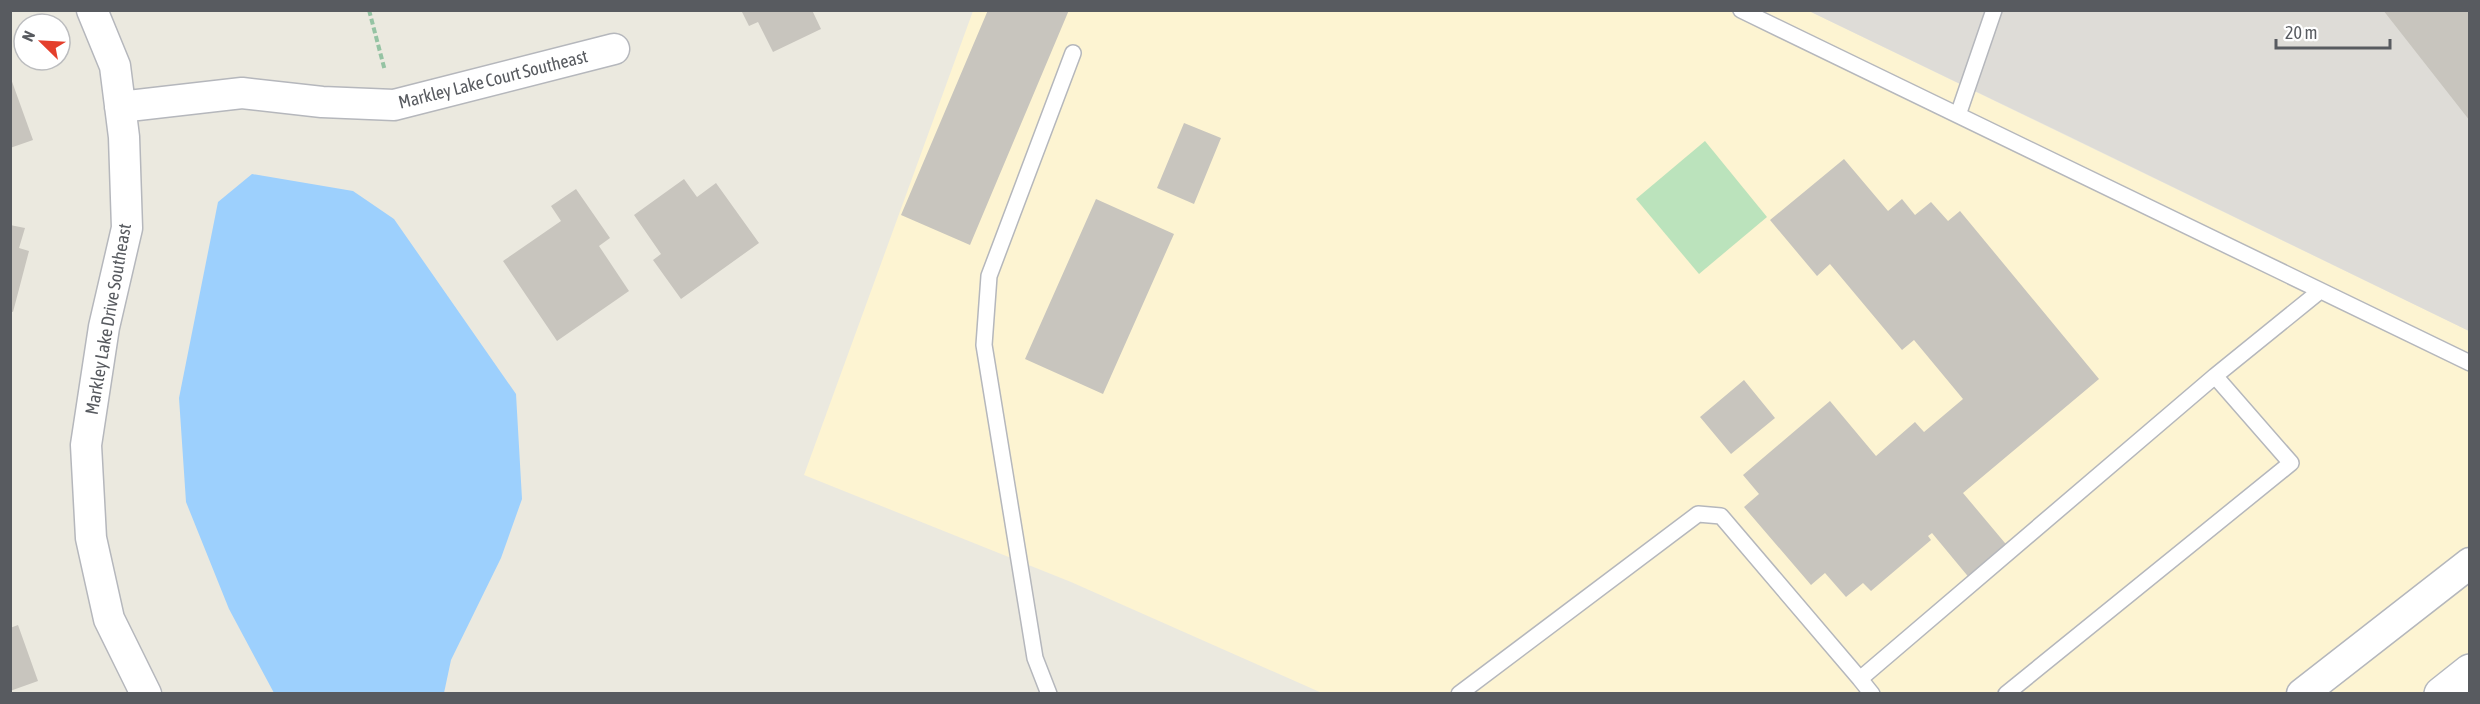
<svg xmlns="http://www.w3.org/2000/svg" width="2480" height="704" font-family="'Asap Condensed',sans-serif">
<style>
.commercial{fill:#fdf4d2}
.industrial{fill:#dedcd7}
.green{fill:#bbe3bc}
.water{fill:#9dd0fd}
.building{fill:#c8c5be}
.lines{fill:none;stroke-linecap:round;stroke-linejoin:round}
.service-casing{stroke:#b5b7bc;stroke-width:18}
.minor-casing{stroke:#b5b7bc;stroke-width:33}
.secondary-casing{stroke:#b5b8be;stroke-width:36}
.path{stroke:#95c3a3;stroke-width:4;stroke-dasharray:6 3;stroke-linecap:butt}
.service{stroke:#fff;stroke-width:15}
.minor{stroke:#fff;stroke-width:30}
.secondary{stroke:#fff;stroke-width:33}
.labels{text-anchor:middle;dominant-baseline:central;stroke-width:5;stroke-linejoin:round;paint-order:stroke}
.street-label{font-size:18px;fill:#585b60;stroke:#fff}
</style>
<rect width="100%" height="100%" fill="#ebe9df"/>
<!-- commercial -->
<path class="commercial" d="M973,11H1809L2469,331V693H1322L1071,582L804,475Z"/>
<!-- industrial -->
<path class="industrial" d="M1809,11H2469V331L2062,133Z"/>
<!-- green -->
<path class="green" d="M1705,141L1767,217L1699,274L1636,199Z"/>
<!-- water -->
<path class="water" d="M252,174L353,191L394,219L516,394L522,499L501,558L451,660L444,693H274L229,609L186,502L179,398L218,202Z"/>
<!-- building -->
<path class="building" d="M741,10H812L821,29L773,52L758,22L749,26Z
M988,10H1069L970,245L901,215Z
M2383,10H2470V121Z
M10,76L33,140L10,148Z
M1184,123L1221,138L1194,204L1157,188Z
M1844,159L1888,211L1902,199L1915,215L1931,202L1948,221L1960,211L2099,379L1963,493L2010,549L1971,580L1932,533L1928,536L1931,540L1871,591L1863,583L1846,597L1825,573L1811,585L1744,507L1759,494L1743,475L1830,401L1876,456L1915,422L1924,432L1963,399L1914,340L1902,350L1830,264L1817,276L1770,220Z
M684,179L697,197L716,183L759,243L681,299L653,260L661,254L634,215Z
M576,189L610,238L599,246L629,291L557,341L503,261L561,221L551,206Z
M1096,199L1174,234L1103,394L1025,359Z
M10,225L25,228L19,248L29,251L13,312L10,311Z
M1744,380L1775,418L1731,454L1700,417Z
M18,625L38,681L10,691V628Z"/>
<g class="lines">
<defs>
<path id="service" d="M1741,10L2470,363
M1958,115L1994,10
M1049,694L1035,658L984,345L989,276L1073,53
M1459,694L1698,514L1721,516L1860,679
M1872,694L1860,679L2215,376
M2006,694L2291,463L2215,376L2320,291"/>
<path id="minor" d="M92,10L115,66L124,137L127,228L104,327L86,445L91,538L109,619L146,694
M120,107L242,93L322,102L394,105L614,49
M2302,694L2470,563"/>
<path id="secondary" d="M2441,694L2470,671"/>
</defs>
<!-- service casing -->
<use href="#service" class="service-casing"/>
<!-- minor casing -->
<use href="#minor" class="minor-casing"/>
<!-- secondary casing -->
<use href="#secondary" class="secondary-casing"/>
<!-- path -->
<path class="path" d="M369,10L385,71"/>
<!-- service -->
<use href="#service" class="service"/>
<!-- minor -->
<use href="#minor" class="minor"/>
<!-- secondary -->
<use href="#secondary" class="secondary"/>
</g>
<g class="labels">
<!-- street labels -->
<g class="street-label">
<text transform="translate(493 79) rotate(-14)">Markley Lake Court Southeast</text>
<text transform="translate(108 319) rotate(-80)">Markley Lake Drive Southeast</text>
</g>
</g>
<!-- border -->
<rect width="2480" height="704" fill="none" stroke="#585b60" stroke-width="24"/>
<!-- north arrow -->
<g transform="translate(42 42) rotate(294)"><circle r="28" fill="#ffffff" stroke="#bcbdbf" stroke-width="1.5"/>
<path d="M0-4.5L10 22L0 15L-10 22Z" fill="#e43f2c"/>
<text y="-9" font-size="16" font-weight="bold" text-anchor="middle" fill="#585b60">N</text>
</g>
<!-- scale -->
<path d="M2276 39v9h114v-9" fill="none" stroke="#585b60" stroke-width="3"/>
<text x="2285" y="39" font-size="18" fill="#585b60" stroke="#ffffff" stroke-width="4.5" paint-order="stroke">20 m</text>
</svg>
